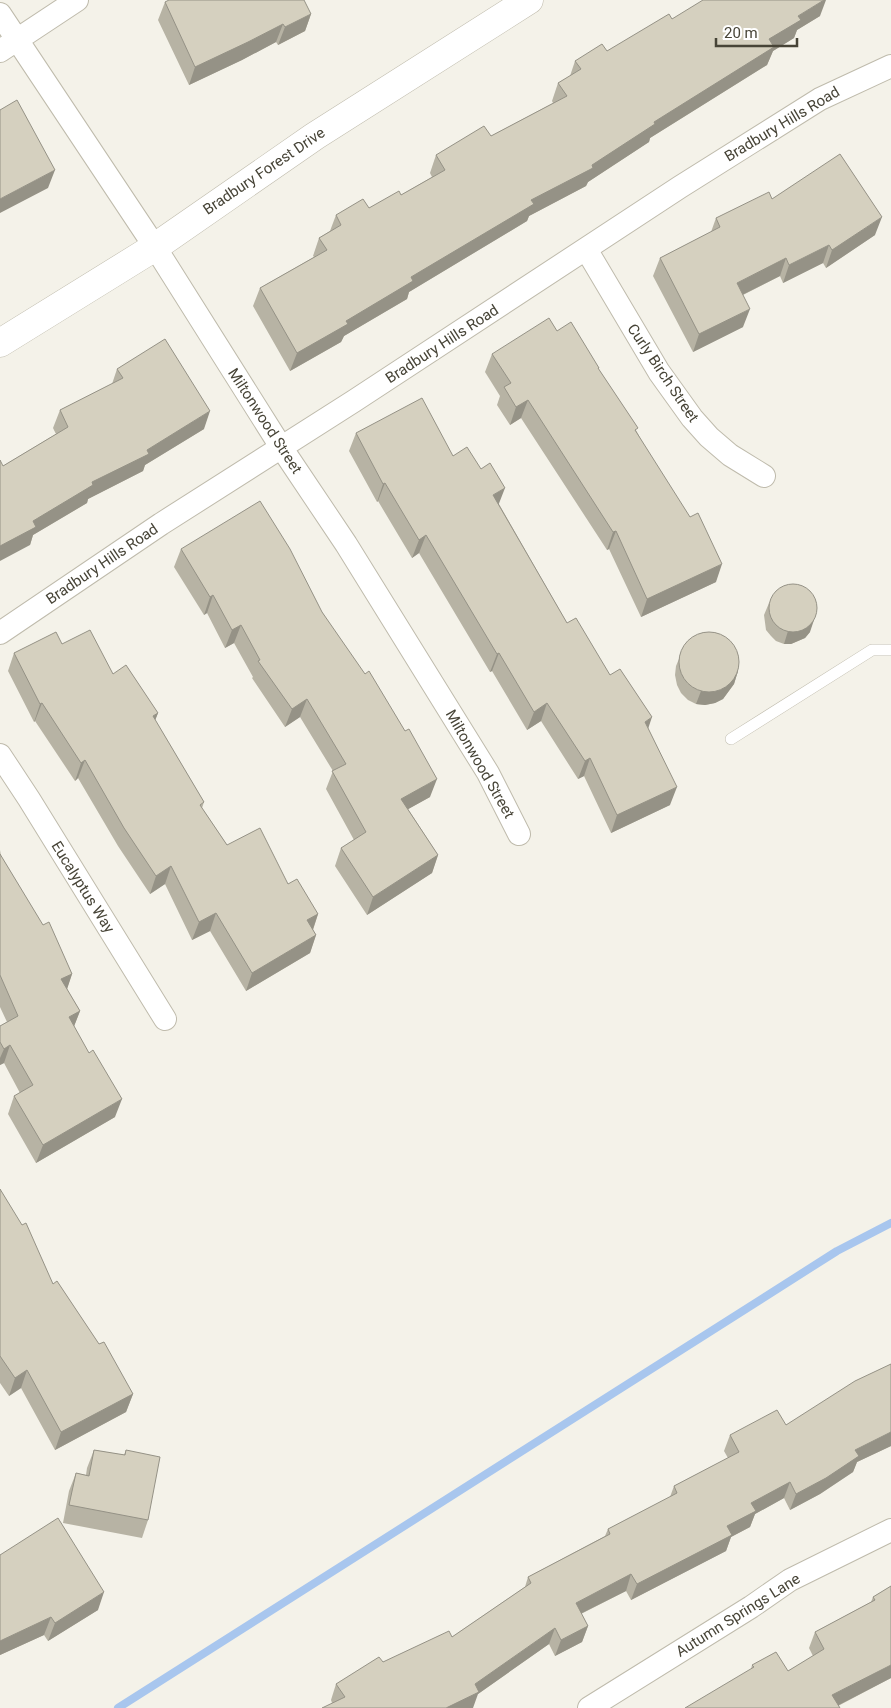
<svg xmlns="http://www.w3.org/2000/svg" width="891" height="1708" font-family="Roboto,sans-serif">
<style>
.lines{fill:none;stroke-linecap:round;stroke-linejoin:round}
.stream{stroke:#a8c6ee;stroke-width:8}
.service-casing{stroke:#bfbbac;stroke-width:12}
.minor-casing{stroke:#bfbbac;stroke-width:24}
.tertiary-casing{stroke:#bfbbac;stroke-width:29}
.service{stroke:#fff;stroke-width:11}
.minor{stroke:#fff;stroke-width:22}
.tertiary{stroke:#fff;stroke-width:28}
.wall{fill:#b7b3a4}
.shaded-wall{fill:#959286}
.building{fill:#d5d0bf;stroke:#959286}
.labels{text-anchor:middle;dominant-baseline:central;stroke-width:4;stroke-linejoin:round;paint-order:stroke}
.street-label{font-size:15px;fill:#474437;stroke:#fff}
</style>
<rect width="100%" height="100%" fill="#f4f2e9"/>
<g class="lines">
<!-- stream -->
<path class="stream" d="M118,1708L837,1251L891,1223"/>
<defs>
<path id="service" d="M731,739L872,650H891"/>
<path id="minor" d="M0,14L155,247L281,447L346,544L488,773L519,834
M0,51L77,0
M586,249L659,372L692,418L709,437L730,455L764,476
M0,633L161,524L354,401L680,187L820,99L891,66
M0,755L29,799L165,1019
M589,1708L751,1607L790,1580L891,1530"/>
<path id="tertiary" d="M0,343L155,247L315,136L529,0"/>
</defs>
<!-- service casing -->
<use href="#service" class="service-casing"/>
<!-- minor casing -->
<use href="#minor" class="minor-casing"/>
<!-- tertiary casing -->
<use href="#tertiary" class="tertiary-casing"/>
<!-- service -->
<use href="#service" class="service"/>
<!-- minor -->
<use href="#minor" class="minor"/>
<!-- tertiary -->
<use href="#tertiary" class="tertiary"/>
</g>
<!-- wall -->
<path class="wall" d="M165,2L311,14L305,31L278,45L276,42L242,60L189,85L158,20Z
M820,16L797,30L794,38L773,51L767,65L650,138L649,142L588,182L586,186L529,216L527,221L409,292L407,299L344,336L341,342L290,371L253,306L260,288L314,257L313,256L319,238L330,231L336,215L369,208L401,195L432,177L430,173L436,155L491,136L553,103L552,101L558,83L570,76L575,61L607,51L672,19Z
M772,199L875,235L826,268L823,263L783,283L780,276L743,295V327L693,352L653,276L660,258L711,232L716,218Z
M557,331L599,370L637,432L716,582L641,617L609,549L607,550L521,418L510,425L497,405L500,396L485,372L492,354Z
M117,369L204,429L145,465L143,471L88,499L87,503L33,535L30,545L3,466L56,434L53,428L60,410L112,384Z
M356,433L453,456L499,504L567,623L610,675L648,728L670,805L611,833L584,776L578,779L541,721L527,730L492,671L490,672L419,553L412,558L378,501L377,502L349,451Z
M181,549L322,612L430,797L408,809L438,855L432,873L367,915L335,866L341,848L354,840L326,789L333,771L300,717L285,727L252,678L253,677L234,643L225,648L207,613L204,615L174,567Z
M769,603L810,632L805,638L791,644H784L776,641L771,636L766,630L764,615Z
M62,644L113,674L158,713L155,720L204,802L202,808L227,845L288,884L318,914L313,930L316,935L310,953L246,991L210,931L192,940L165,884L150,894L118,846L78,778L75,781L35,721L34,722L8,671L14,653Z
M681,654L738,671L734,684L723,699L715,703L705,705L696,704L688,700L681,693L677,685L675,675L676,666Z
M0,850L1,856L72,974L67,989L80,1011L74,1026L115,1117L36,1163L8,1114L14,1096L20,1093L4,1063L0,1065V1026L7,1022L0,1007Z
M0,1189L53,1284L133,1394L126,1412L55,1450L21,1388L9,1396L0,1383Z
M891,1364V1446L857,1462L853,1472L820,1494L790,1510L784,1498L755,1514L750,1527L731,1537L726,1551L631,1600L626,1591L581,1614L588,1626L582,1642L555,1656L549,1644L478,1694L332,1703L331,1700L336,1684L383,1662L452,1637L525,1587L528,1577L605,1536L608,1529L670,1497L674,1486L728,1458L724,1451L730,1435L786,1425Z
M94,1450L124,1455L126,1450L148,1520L142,1538L63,1523L69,1491L76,1473L86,1475L87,1468Z
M0,1555L98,1610L48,1641L44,1635L0,1655Z
M891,1586V1678L838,1706L751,1669L752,1665L788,1671L813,1656L809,1648L815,1632L871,1602L873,1597Z"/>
<!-- shaded-wall -->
<path class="shaded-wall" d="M824,0H826L820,16L797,30L794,38L773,51L767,65L650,138L649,142L588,182L586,186L529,216L527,221L409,292L407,299L344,336L341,342L290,371L297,353L411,277L531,200L592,165L654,122L769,39L798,16Z
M311,14L305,31L278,45L285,27Z
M283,24L276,42L242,60L189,85L195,67Z
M55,170L48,188L0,213V199Z
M882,217L875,235L826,268L832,250Z
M829,245L823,263L783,283L789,265Z
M786,258L780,276L730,301L737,283Z
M750,309L743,327L693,352L699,334Z
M528,400L521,418L510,425L516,407Z
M210,411L204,429L145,465L143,471L88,499L87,503L33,535L30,545L0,561V546L33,521L92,482L147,450Z
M385,483L378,501L377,502L383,484Z
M505,488L498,506L493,495Z
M616,531L609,549L607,550L613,532Z
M426,535L419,553L412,558L419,540Z
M722,564L716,582L641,617L647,599Z
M213,595L207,613L204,615L210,597Z
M814,620L810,632L805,638L791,644H784L788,631Z
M241,625L234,643L225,648L232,630Z
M499,653L492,671L490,672L497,654Z
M738,671L734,684L723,699L715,703L705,705L696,704L701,691Z
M307,699L300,717L285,727L292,709Z
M42,703L35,721L34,722L40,704Z
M547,703L541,721L527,730L534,712Z
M158,713L151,731L153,716Z
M652,717L646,735L645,722Z
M590,758L584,776L578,779L585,761Z
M85,760L78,778L75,781L81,763Z
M437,779L430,797L394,817L401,799Z
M677,787L670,805L611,833L617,815Z
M438,855L432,873L367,915L373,897Z
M171,866L165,884L150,894L156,876Z
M216,913L210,931L192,940L199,922Z
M318,914L312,932L307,920Z
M316,935L310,953L246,991L252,973Z
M72,974L66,992L61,979Z
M80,1011L73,1029L69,1017Z
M10,1045L4,1063L0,1065V1058L4,1049Z
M122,1099L115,1117L36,1163L43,1145Z
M27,1370L21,1388L9,1396L15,1378Z
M133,1394L126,1412L55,1450L61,1432Z
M891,1432V1446L857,1462L853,1472L820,1494L790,1510L796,1494L855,1450Z
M790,1482L784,1498L755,1514L750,1527L731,1537L726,1551L631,1600L637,1584L727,1526L751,1503Z
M631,1574L626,1591L570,1619L576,1603Z
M104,1592L98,1610L48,1641L55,1623Z
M51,1617L44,1635L0,1655V1641Z
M588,1626L582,1642L555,1656L561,1640Z
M555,1628L549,1644L478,1694L473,1708H446L475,1684Z
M891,1665V1678L833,1708L832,1695Z"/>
<!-- building -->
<path class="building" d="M169,0H304L311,14L285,27L283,24L248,42L195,67L165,2Z
M703,0H824L798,16L801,20L769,39L774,47L654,122L655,124L592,165L593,168L531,200L534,204L411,277L413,281L346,321L348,324L297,353L260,288L327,250L319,238L341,225L336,215L363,199L369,208L399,191L401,195L445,170L436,155L484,126L491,136L567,96L558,83L581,69L575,61L602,44L607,51L669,14L672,19Z
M17,100L55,170L0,199V110Z
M840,154L882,217L832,250L829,245L789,265L786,258L737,283L750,309L699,334L660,258L720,227L716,218L769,192L772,199Z
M549,318L557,331L571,322L599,368H598L638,428L635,430L690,517L698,513L722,564L647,599L616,531L613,532L528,400L516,407L504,387L511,383L492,354Z
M165,339L210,411L147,450L149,454L92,482L93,485L33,521L36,527L0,546V460L3,466L68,427L60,410L123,378L117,369Z
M422,398L453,456L467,447L481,469L490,463L505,488L493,495L567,623L576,618L610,675L620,669L652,717L645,722L677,787L617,815L590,758L585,761L547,703L534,712L499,653L497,654L426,535L419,540L385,483L383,484L356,433Z
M260,501L290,549L322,612L365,674L369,671L405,731L409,729L437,779L401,799L438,855L373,897L341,848L366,832L332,771L346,764L307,699L292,709L258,661L260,660L241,625L232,630L213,595L210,597L181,549Z
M769 608a24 24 0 1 1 48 0a24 24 0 1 1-48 0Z
M90,630L113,674L126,665L158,713L153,716L204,802L200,805L227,845L260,828L288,884L297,879L318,914L307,920L316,935L252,973L216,913L199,922L171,866L156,876L124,828L85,760L81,763L42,703L40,704L14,653L56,632L62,644Z
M679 662a30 30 0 1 1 60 0a30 30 0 1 1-60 0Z
M0,854L43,925L49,922L72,974L61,979L80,1011L69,1017L89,1053L93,1050L122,1099L43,1145L14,1096L33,1085L10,1045L4,1049L0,1042V1026L18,1016L0,975Z
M0,1189L22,1225L26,1223L53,1284L57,1281L99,1344L104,1342L133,1394L61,1432L27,1370L15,1378L0,1356Z
M891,1364V1432L855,1450L859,1456L826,1478L796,1494L790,1482L751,1503L756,1511L727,1526L732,1535L637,1584L631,1574L576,1603L588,1626L561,1640L555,1628L475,1684L479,1692L446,1708H322L345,1697L336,1684L379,1657L383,1662L449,1631L452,1637L531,1583L528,1577L610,1534L608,1529L677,1493L674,1486L739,1452L730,1435L777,1410L786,1425L855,1381Z
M94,1450L125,1455L126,1450L160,1457L148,1520L69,1505L76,1473L89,1476Z
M58,1518L104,1592L55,1623L51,1617L0,1641V1555Z
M891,1586V1665L832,1695L840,1708H685L754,1667L752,1665L776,1652L788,1671L824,1649L815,1632L875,1600L873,1597Z"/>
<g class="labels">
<!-- street labels -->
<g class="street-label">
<text transform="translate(782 124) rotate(-31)">Bradbury Hills Road</text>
<text transform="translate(264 171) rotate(-34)">Bradbury Forest Drive</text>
<text transform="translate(442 344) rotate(-33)">Bradbury Hills Road</text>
<text transform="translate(663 373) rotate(56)">Curly Birch Street</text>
<text transform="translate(265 421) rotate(57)">Miltonwood Street</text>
<text transform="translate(102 564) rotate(-34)">Bradbury Hills Road</text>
<text transform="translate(480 764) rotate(60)">Miltonwood Street</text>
<text transform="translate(83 887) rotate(58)">Eucalyptus Way</text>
<text transform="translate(738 1615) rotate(-32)">Autumn Springs Lane</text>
</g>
</g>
<!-- scale -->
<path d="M716 38v8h81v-8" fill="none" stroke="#474437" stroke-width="2.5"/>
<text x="724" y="38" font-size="15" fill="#474437" stroke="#ffffff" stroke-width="4" paint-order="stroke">20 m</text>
</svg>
